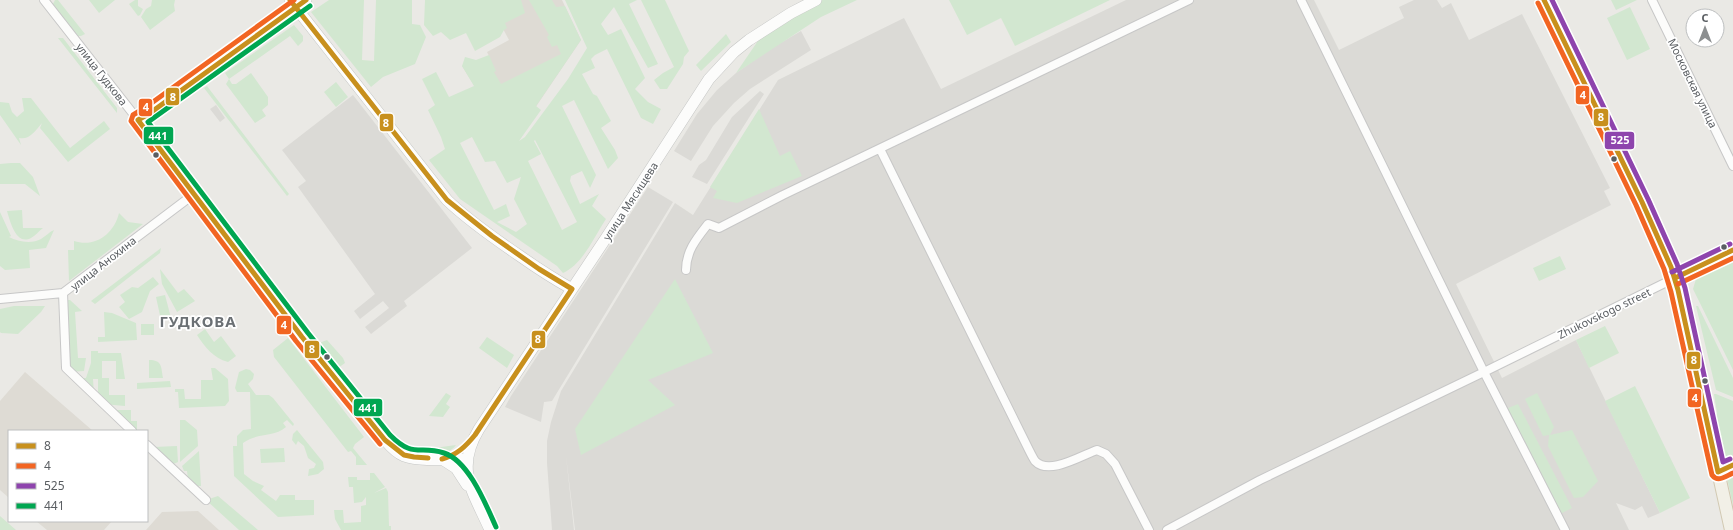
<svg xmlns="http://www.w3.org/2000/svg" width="1733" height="530" font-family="'Noto Sans',sans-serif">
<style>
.industrial{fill:#dbdad6}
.education{fill:#dedbd4}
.green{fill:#d2e7d0;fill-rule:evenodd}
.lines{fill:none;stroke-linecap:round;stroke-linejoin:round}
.street-casing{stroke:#c7c7c7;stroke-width:10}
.secondary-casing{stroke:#c5c6c5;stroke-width:12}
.primary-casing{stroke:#d2c9b2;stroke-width:14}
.street{stroke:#fcfcfb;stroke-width:8}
.secondary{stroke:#fcfcfb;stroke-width:11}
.primary{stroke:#f2f0e7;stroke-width:12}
.bus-1-casing{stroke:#fff;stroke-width:8}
.bus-2-casing{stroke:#fff;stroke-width:8}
.bus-3-casing{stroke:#fff;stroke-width:8}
.bus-4-casing{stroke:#fff;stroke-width:8}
.bus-1{stroke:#c8901d;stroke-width:5}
.bus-2{stroke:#f26522;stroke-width:5}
.bus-3{stroke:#8e44ad;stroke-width:5}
.bus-4{stroke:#00a651;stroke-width:5}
.bus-dot{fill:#5a5e62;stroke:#fff;stroke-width:1.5}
.labels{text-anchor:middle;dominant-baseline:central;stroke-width:3.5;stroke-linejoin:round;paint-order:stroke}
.street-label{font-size:11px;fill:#5a5e62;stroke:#fff}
.district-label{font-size:15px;font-weight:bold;letter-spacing:1px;fill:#6b7074;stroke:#fff}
.line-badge{stroke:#fff;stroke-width:1.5}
.badge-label{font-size:11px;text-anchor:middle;font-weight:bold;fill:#fff}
</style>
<rect width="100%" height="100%" fill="#eae9e5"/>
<!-- industrial -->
<path class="industrial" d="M1126,0H1314L1339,50L1404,18L1399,7L1414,0H1437L1442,8L1451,3L1469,40L1522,14L1610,188L1604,191L1611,205L1456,284L1502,378L1576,340L1660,513L1648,518L1642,506L1635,510L1616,503L1629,530H575L566,456L574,530H552L547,463V441L551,422L561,391L675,203L693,215L778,80L904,18L941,89Z
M801,31L811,50L750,89L734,103L713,126L691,161L674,151L697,114L717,90L736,73L772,48Z
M760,91L764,94L707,184L692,177L699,165L706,160L732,117Z
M353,95L472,248L404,301L407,306L371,334L365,327L389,308L383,301L360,319L354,311L375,294L298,187L306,181L282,150Z
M216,105L225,118L220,122L210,109Z
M648,187L673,202L552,401L544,402L541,422L505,407L511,396Z"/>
<!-- education -->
<path class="education" d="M508,0H562L581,40L531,114L493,116L462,66L489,56L487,52L509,40L492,8Z
M25,372L93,431H9V498L0,490V401Z
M198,511L219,530H146L162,512Z
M36,521H112L104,530H47Z"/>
<!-- green -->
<path class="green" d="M55,0H58L85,34L81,36H78L53,4Z
M89,0H115L99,13Z
M135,0H138V6L143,9L140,15L138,16L129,4Z
M152,0H175L174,5L175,11L150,30L141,17L146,9L151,6Z
M329,0H364L362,60L374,61L376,0H412V24L420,25L426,37L415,64L383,77L371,87L311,12Z
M425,0H521L525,13L505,23L507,28L504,30L500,37L475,51L466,33L450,40L441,32L433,36L424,25Z
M529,0H552L556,7L565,6L581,40L536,106L541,110L519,141L525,137L568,79L587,48L565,0H637L629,4L658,64L648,68L614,7L601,24L608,35L621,29L645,78L635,89L648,102L661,109L653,124L641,118L607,49L595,55L591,59L595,68L582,74L593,94L597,96L611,121L601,128L615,150L618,158L608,169L574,100L562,106L596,175L590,188L582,171L571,176L570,181L580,204L599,194L592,206L606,219C594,237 583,264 563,273L557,266L460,199L429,160L445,149L441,137L428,110L435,105L422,79L436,72L449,97L474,86L462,66L465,57L476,60L489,55L496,71L494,72L501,84L561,54L557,45L552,47L547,37L549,35ZM472,137L485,162L495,161L507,183L521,177L514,199L527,224L516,232L497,222L510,216L506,204L494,210L460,143ZM535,140L577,222L562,230L528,161L541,154L534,141Z
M641,0H665L689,51L684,57L683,64L667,89H660L654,80L663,73L674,67Z
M816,0H857L821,17L736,73L768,26Z
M949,0H1110L1015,46L1001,18L967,35Z
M1611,0H1637L1616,10Z
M1630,7L1650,49L1627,60L1607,18Z
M294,25L303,36V41L298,46L290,36L229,79L232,84H236L251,73L268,97V105L262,110L266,116L255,123L226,84L229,79L225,73Z
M726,34L731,42L701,71L696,65Z
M58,38H63L117,108V113Z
M336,82L348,97L336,107L324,92Z
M207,86L289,194L287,196L204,88Z
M22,98H31L70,148L104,121L110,129L68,162L40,128L42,123C35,131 30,140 19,138L21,145L0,115V102L9,103L12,112L17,117L24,111Z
M759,109L780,156L790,151L802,176L737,203L713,198L717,191L710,187Z
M11,163H20L33,177L40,196L25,184H0V164Z
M22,210L23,228H43C39,231 35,236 31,238C16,246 10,221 7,211Z
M0,212L11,236L9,237C18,242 32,244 41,239C46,236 49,232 54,230L46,248L29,250L30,268L5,270L0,266Z
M119,213L128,222L143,224L69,281L68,250H74V241C95,248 114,234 119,213Z
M161,248L160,253L95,304L91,301Z
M1560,256L1566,269L1539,281L1533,268Z
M1733,260V370L1693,289L1696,279Z
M160,269L178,293L184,289L195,301L177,312L162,284Z
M153,277L159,284L150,291L142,312L129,319L119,307L125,302L120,295L132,287L138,288Z
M675,279L713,353L648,380L675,405L581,455L575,429Z
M165,295L171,318L161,320L156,297Z
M64,300H70L82,311L75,312L78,358H86L84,371L69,372Z
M14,306H45L41,312L18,334L1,333L0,332V309Z
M1696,306H1698L1733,378V397L1716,390Z
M104,312L112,313L136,323L137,340L98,342V337H105Z
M141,324H154V335H141Z
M1605,326L1619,353L1589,368L1576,340Z
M205,329L214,342L221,336L236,356L228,362C213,358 205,347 197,335Z
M487,337L514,355L507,368L479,348Z
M288,338L364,437L355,444L353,448L367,465H356V457L351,451L348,452L274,357L273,350Z
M327,340L343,358L345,363L338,368L319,343Z
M91,351H98V353H121L125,379H116V361H102V378H109V395H125V406L103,404L98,399V379H93L94,395L76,378H86L91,363Z
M149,360C162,360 161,366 163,378H149Z
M211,368H215L228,379L229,401L225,406L179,408L178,392H175V389H184L185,399H201V380H213Z
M246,369L250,370L254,374L253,379L248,384L256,395H269L273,398L294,424L293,426L287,420L283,423L286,427C273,438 258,432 243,443L244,474L253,481L264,486L261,490L276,501L280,495H295V500H314V515L278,517L234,476L233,446H237V436L243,430L251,429L250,392H237L235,388L239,372Z
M170,381L171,387L137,389V383Z
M1635,386L1690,498L1660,513L1605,401Z
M446,393L451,396L446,404L450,407L443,417L429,416Z
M1537,393L1554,427L1550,435L1572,430L1598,481L1583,497L1574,498L1548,446L1549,435L1543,436L1525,399Z
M1714,394H1716L1733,401V460L1730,461L1724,459L1720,454L1714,422L1717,413Z
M1518,404L1572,508L1558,515L1503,410Z
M111,410H131V421H137V431H132Z
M180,420H185L197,430L198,446L180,462Z
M297,430L323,462L324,469L318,474L308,476L309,469L314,468L316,464L308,458L304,446L298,441L296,445L292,440L293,434Z
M456,445C447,457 433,454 419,454L416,452L418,447L434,448Z
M177,446L178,462L169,466L154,447Z
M284,448L285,462L261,463L260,449Z
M199,451L201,486H194L188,479L187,471H184L182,466Z
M1733,471V505L1727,478L1728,474Z
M370,473H374L385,487L374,493L386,488L388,492L389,526H391V530H341L335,519L334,510H343L344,523L361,522V506L366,505V497L362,502L354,503L353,487H349L348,477H357V480H370Z
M218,496L258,530H239L206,500Z
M0,516L16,530H0Z"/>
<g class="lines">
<defs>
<path id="street" d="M44,0L138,120
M1301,0L1484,372L1675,278
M1652,0L1733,166
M880,149L1029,450C1031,454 1033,458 1035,461C1049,476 1082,455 1097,450L1106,454L1115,464L1149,530
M686,270C686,251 697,238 708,224L719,228L783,195L1189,0
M63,293L66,368L132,431
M0,299L63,293L194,194
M147,445L206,500
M1167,530L1260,480L1484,372L1565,530"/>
<path id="secondary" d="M290,0L447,200C469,221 495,239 520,256C537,268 554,279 572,289
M306,0L150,113L138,120L302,337L385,440C390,446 397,453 404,456C419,462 451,459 467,459
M1675,278L1733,250
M442,459L456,468L467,485
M1718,472L1733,465
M490,530C474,493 454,470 479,429L606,238L709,79L734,52L749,40L791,13L816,0"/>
<path id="primary" d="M1544,0L1642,202L1671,267L1678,290L1731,530"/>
</defs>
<!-- street casing -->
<use href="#street" class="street-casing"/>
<!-- secondary casing -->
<use href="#secondary" class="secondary-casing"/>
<!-- primary casing -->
<use href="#primary" class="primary-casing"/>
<!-- street -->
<use href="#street" class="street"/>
<!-- secondary -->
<use href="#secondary" class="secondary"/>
<!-- primary -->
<use href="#primary" class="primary"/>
<defs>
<path id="bus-1" d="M290,0L447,200L492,236L539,269L572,289L475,435C466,446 457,455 442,459
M306,0L150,113L138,120L302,337L385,440L404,455L414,457L428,458
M1544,0L1642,202L1671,267L1678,290L1718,472L1733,465
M1675,278L1733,250"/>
<path id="bus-2" d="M294,0L146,107L133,115L131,121L296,341L380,444
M1538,3L1636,205L1664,269L1671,292L1712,475C1718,483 1726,476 1733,473
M1678,284L1733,258"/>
<path id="bus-3" d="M1552,0L1648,199L1677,264L1685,288L1723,462L1730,459
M1672,272L1730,244"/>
<path id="bus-4" d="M310,6L148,122L308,333L390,435C414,459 419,445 444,453C469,461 486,505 496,527"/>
</defs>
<!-- bus-1 casing -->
<use href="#bus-1" class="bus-1-casing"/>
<!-- bus-2 casing -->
<use href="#bus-2" class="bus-2-casing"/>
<!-- bus-3 casing -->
<use href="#bus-3" class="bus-3-casing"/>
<!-- bus-4 casing -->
<use href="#bus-4" class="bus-4-casing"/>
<!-- bus-1 -->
<use href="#bus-1" class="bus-1"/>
<!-- bus-2 -->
<use href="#bus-2" class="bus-2"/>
<!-- bus-3 -->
<use href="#bus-3" class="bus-3"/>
<!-- bus-4 -->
<use href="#bus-4" class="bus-4"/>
</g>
<!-- markers -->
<g class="bus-dot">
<circle cx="156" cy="155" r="3.5"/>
<circle cx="1614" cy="159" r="3.5"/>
<circle cx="1724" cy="247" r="3.5"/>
<circle cx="327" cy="357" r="3.5"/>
<circle cx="1705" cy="381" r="3.5"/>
</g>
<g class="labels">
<!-- street labels -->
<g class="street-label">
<text transform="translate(102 74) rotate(52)">улица Гудкова</text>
<text transform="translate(1693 83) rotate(64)">Московская улица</text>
<text transform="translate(630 201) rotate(-57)">улица Мясищева</text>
<text transform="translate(103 263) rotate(-38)">улица Анохина</text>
<text transform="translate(1604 313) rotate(-26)">Zhukovskogo street</text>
</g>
<!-- district labels -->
<g class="district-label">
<text x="198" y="321">ГУДКОВА</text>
</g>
</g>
<g class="line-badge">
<rect x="1575" y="85" width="15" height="20" rx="4" fill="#f26522"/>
<rect x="165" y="87" width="15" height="19" rx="4" fill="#c8901d"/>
<rect x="138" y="98" width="15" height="19" rx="4" fill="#f26522"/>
<rect x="1593" y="108" width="16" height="19" rx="4" fill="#c8901d"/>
<rect x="379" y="113" width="15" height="19" rx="4" fill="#c8901d"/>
<rect x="143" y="126" width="31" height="19" rx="4" fill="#00a651"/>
<rect x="1604" y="131" width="31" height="19" rx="4" fill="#8e44ad"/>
<rect x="276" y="315" width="16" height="20" rx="4" fill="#f26522"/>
<rect x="531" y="330" width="15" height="19" rx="4" fill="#c8901d"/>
<rect x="304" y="340" width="16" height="19" rx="4" fill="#c8901d"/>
<rect x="1686" y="351" width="15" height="19" rx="4" fill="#c8901d"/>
<rect x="1687" y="388" width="15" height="20" rx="4" fill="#f26522"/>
<rect x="353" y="398" width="30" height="19" rx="4" fill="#00a651"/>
</g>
<g class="badge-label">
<text x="1583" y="99">4</text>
<text x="173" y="101">8</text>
<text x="146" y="111">4</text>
<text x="1601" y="121">8</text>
<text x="386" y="127">8</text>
<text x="158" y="140">441</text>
<text x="1620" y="144">525</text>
<text x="284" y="329">4</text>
<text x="538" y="343">8</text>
<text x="312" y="353">8</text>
<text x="1694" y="364">8</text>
<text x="1695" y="402">4</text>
<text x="368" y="412">441</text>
</g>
<!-- legend -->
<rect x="8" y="430" width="140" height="92" fill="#ffffff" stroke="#bdbfc0"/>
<rect x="16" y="443" width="20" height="6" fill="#c8901d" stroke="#bdbfc0"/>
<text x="44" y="450" font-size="12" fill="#5a5e62">8</text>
<rect x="16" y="463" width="20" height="6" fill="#f26522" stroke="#bdbfc0"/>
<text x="44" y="470" font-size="12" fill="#5a5e62">4</text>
<rect x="16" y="483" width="20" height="6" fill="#8e44ad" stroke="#bdbfc0"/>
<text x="44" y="490" font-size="12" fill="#5a5e62">525</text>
<rect x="16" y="503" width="20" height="6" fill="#00a651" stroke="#bdbfc0"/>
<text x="44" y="510" font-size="12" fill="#5a5e62">441</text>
<!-- north arrow -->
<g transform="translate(1705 28)"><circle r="19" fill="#ffffff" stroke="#bdbfc0"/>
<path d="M0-3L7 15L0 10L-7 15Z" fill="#8c8f90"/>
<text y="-6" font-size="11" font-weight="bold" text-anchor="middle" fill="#5a5e62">С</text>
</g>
</svg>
